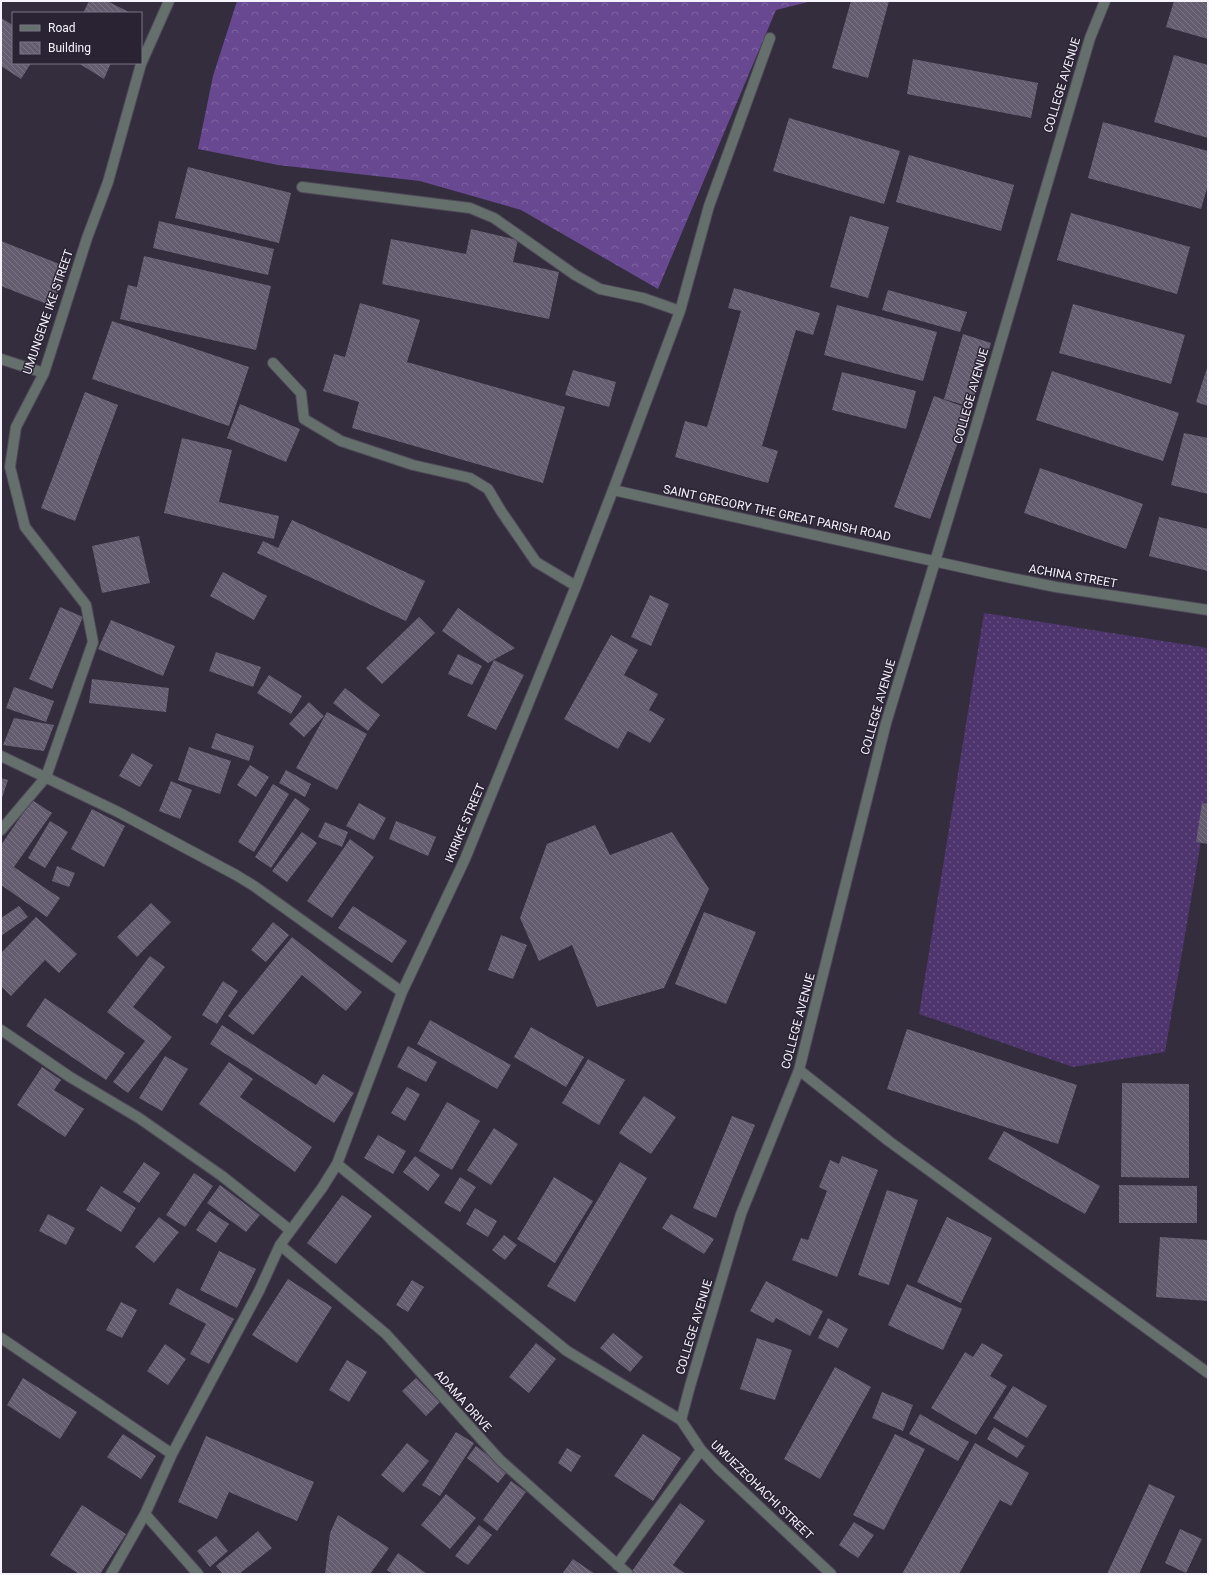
<svg xmlns="http://www.w3.org/2000/svg" width="1209" height="1575" font-family="Roboto,sans-serif">
<style>
.grass{fill:url(#grass-dots)}
.forest{fill:url(#forest-crowns)}
.building{fill:url(#building-back-hatch)}
.lines{fill:none;stroke-linecap:round;stroke-linejoin:round}
.street-casing{stroke:#4e4958;stroke-width:12}
.street{stroke:#656f6b;stroke-width:10}
.labels{text-anchor:middle;dominant-baseline:central;stroke-width:3;stroke-linejoin:round;paint-order:stroke}
.street-label{font-size:12px;fill:#f7f3fe;stroke:#292333}
</style>
<defs>
<pattern id="grass-dots" width="8" height="8" patternUnits="userSpaceOnUse"><rect width="8" height="8" fill="#4e356d"/><path d="M2 2h.1M6 6h.1" fill="none" stroke="#685383" stroke-width="1.8" stroke-linecap="round"/></pattern>
<pattern id="forest-crowns" width="20" height="18" patternUnits="userSpaceOnUse"><rect width="20" height="18" fill="#684891"/><path d="M2 6a3 3 0 1 1 6 0M12 15a3 3 0 1 1 6 0" fill="none" stroke="#7e63a2"/></pattern>
<pattern id="building-back-hatch" width="6" height="6" patternUnits="userSpaceOnUse"><rect width="6" height="6" fill="#645d70"/><path d="M-1 5l2 2M0 0l6 6M5-1l2 2" fill="none" stroke="#7b7585"/></pattern>
</defs>
<rect width="100%" height="100%" fill="#332d3d"/>
<!-- grass -->
<path class="grass" d="M984,613L1208,648V800L1165,1052L1073,1067L919,1014Z"/>
<!-- forest -->
<path class="forest" d="M237,1H812L776,10L658,289L521,210L420,181L278,165L198,149L213,76Z"/>
<!-- building -->
<path class="building" d="M89,1H107L131,13H83Z
M851,1H889L868,78L832,68Z
M1174,1H1208V39L1166,27Z
M1,18L13,25V63H31L21,79L1,66Z
M1174,55L1208,65V138L1154,122Z
M913,59L1038,83L1031,118L907,94Z
M78,63H111L104,79Z
M789,118L900,151L884,204L773,171Z
M1103,122L1208,151V185L1201,209L1088,178Z
M909,155L1014,185L1001,231L896,202Z
M188,167L291,193L279,243L175,218Z
M1071,213L1190,247L1177,294L1057,260Z
M850,216L889,227L868,298L830,287Z
M159,221L274,249L268,275L153,248Z
M471,229L518,240L513,262L559,272L549,319L382,284L391,239L466,254Z
M1,241L67,267L52,306L1,286Z
M144,256L271,286L256,350L120,319L128,285L137,287Z
M734,288L820,313L813,335L796,330L762,446L778,451L768,483L675,457L685,421L707,427L741,311L728,308Z
M888,290L967,312L960,332L882,310Z
M360,303L420,320L407,362L565,407L543,483L352,428L359,402L323,391L334,354L345,357Z
M1073,304L1185,335L1171,384L1059,353Z
M837,305L937,332L923,381L824,355Z
M112,321L249,367L229,426L92,379Z
M963,334L991,343L971,407L944,399Z
M1208,365V406L1196,402Z
M573,370L616,382L609,407L565,395Z
M1052,371L1179,413L1163,461L1036,420Z
M842,372L916,391L906,429L832,410Z
M85,392L118,405L75,521L41,508Z
M934,396L970,409L930,519L894,507Z
M240,404L300,429L286,462L227,438Z
M1184,433L1208,438V494L1171,485Z
M182,438L232,450L219,502L279,516L274,539L164,513Z
M1040,468L1143,504L1126,549L1024,513Z
M1159,517L1208,529V571L1149,556Z
M292,520L425,581L406,621L257,553L263,541L278,548Z
M139,536L150,583L102,593L92,546Z
M223,572L267,596L254,620L210,596Z
M650,595L669,604L651,646L631,637Z
M60,607L83,617L52,689L29,679Z
M458,608L515,648L488,663L442,631Z
M419,617L435,633L382,684L366,668Z
M111,620L175,646L163,676L98,649Z
M611,635L638,650L624,675L658,694L649,710L665,719L650,743L628,731L618,749L564,719Z
M216,652L261,667L253,687L209,671Z
M458,654L482,666L472,685L448,674Z
M494,660L524,675L496,730L467,716Z
M269,675L302,696L291,714L257,693Z
M92,679L169,688L166,712L89,703Z
M14,687L54,701L46,722L6,708Z
M345,688L380,715L368,731L333,703Z
M309,702L324,716L304,737L289,724Z
M327,712L367,734L337,790L296,768Z
M14,718L54,725L44,751L3,745Z
M216,733L254,746L249,761L211,748Z
M189,747L231,761L220,794L178,780Z
M132,753L153,765L140,787L119,776Z
M250,765L269,777L256,797L237,785Z
M286,770L311,784L305,797L279,783Z
M1,778L8,780L1,801Z
M171,781L192,790L180,819L159,811Z
M273,784L289,794L254,852L238,842Z
M295,798L310,809L271,868L255,857Z
M32,800L52,813L14,867L60,898L47,917L1,885V845Z
M359,803L386,818L374,840L346,826Z
M1202,803L1208,804V844L1196,842Z
M92,809L125,826L104,867L71,849Z
M50,821L68,832L45,868L28,858Z
M396,821L436,837L428,856L389,839Z
M325,822L348,832L342,847L318,837Z
M595,825L610,855L672,832L709,889L664,988L597,1007L572,945L539,961L520,918L547,844Z
M302,832L317,843L287,882L272,871Z
M350,839L374,857L332,918L307,901Z
M57,866L75,873L69,887L52,881Z
M151,903L171,922L137,957L117,937Z
M19,906L28,917L1,936V918Z
M353,906L407,941L392,963L338,928Z
M704,912L756,932L726,1004L675,984Z
M36,917L77,954L59,973L45,960L11,996L1,986V953Z
M273,922L289,935L266,962L251,950Z
M501,935L527,945L513,979L488,970Z
M292,937L362,992L346,1011L302,975L253,1035L228,1016Z
M150,956L165,967L133,1007L172,1037L128,1093L113,1082L145,1041L107,1012Z
M223,981L238,991L217,1024L202,1015Z
M45,998L125,1053L106,1080L26,1026Z
M430,1020L511,1065L497,1089L417,1044Z
M222,1025L316,1085L323,1074L354,1093L334,1123L210,1044Z
M531,1027L584,1057L566,1087L514,1057Z
M907,1029L1077,1085L1058,1144L887,1089Z
M408,1046L437,1062L426,1082L397,1067Z
M165,1056L188,1069L162,1111L139,1098Z
M588,1059L625,1080L599,1125L562,1103Z
M229,1062L253,1079L240,1097L312,1147L295,1172L199,1104Z
M42,1067L61,1080L54,1090L84,1109L65,1137L17,1105Z
M1122,1083L1189,1084V1178L1121,1177Z
M407,1087L420,1094L405,1121L391,1113Z
M644,1096L676,1117L651,1154L619,1133Z
M447,1102L480,1121L452,1170L419,1151Z
M732,1116L755,1125L716,1218L693,1208Z
M494,1128L518,1144L491,1185L467,1170Z
M1004,1131L1100,1186L1085,1214L988,1159Z
M378,1135L406,1151L393,1174L364,1158Z
M415,1156L440,1175L428,1191L403,1172Z
M842,1156L878,1170L837,1277L792,1260L801,1238L808,1240L827,1191L819,1187L830,1160L839,1164Z
M144,1162L160,1173L139,1203L123,1192Z
M620,1162L647,1178L575,1302L547,1286Z
M194,1173L213,1186L185,1227L166,1215Z
M460,1177L476,1187L460,1212L444,1203Z
M554,1177L593,1201L555,1263L517,1239Z
M220,1185L260,1215L246,1232L207,1203Z
M1119,1185L1197,1186V1223H1119Z
M101,1186L136,1208L121,1232L86,1210Z
M887,1190L918,1200L889,1285L858,1275Z
M342,1195L372,1216L336,1264L307,1243Z
M475,1208L497,1221L488,1237L466,1224Z
M209,1211L229,1224L216,1243L196,1230Z
M48,1214L75,1228L66,1245L39,1231Z
M671,1214L714,1239L704,1254L662,1228Z
M159,1217L179,1232L154,1263L135,1247Z
M947,1217L992,1238L961,1303L917,1282Z
M504,1235L517,1245L505,1260L492,1250Z
M1160,1237L1208,1240V1301L1156,1297Z
M219,1251L256,1269L237,1308L200,1290Z
M288,1279L332,1307L297,1363L252,1335Z
M412,1280L424,1287L408,1312L396,1305Z
M766,1281L823,1311L810,1336L776,1318L773,1323L750,1311Z
M907,1284L962,1309L943,1350L888,1325Z
M177,1288L234,1319L209,1364L190,1354L206,1324L169,1304Z
M121,1302L137,1310L122,1338L106,1330Z
M828,1318L848,1329L838,1348L818,1338Z
M613,1333L643,1357L630,1372L600,1348Z
M757,1338L792,1350L775,1400L740,1389Z
M536,1343L556,1359L529,1393L509,1377Z
M982,1343L1003,1355L990,1376L1007,1386L976,1435L931,1408L965,1352L973,1357Z
M165,1344L186,1359L168,1385L147,1371Z
M347,1360L367,1372L349,1402L329,1390Z
M835,1367L871,1387L820,1479L784,1459Z
M23,1378L77,1412L60,1439L7,1405Z
M416,1378L440,1402L426,1416L402,1391Z
M1013,1386L1047,1406L1027,1438L993,1418Z
M882,1392L913,1405L903,1431L872,1418Z
M920,1414L969,1442L958,1461L909,1434Z
M994,1427L1025,1446L1017,1458L987,1439Z
M456,1432L474,1443L440,1496L422,1485Z
M123,1434L156,1456L141,1479L107,1457Z
M643,1434L681,1458L653,1501L614,1476Z
M895,1434L925,1449L884,1530L853,1515Z
M206,1436L314,1482L297,1521L229,1492L217,1519L178,1502Z
M407,1443L429,1461L403,1493L381,1475Z
M975,1443L1029,1473L1011,1506L1000,1500L959,1574H902Z
M476,1446L508,1471L498,1483L467,1458Z
M567,1448L581,1456L571,1472L558,1463Z
M511,1481L526,1492L497,1531L483,1520Z
M1149,1484L1175,1496L1139,1574H1107Z
M446,1494L476,1518L450,1549L421,1525Z
M680,1503L705,1521L673,1565L686,1574H630Z
M82,1505L126,1534L100,1574H79L50,1555Z
M338,1515L389,1548L370,1574H325L330,1533Z
M854,1522L874,1535L858,1558L839,1545Z
M479,1525L492,1535L468,1565L455,1556Z
M1180,1529L1202,1539L1186,1573L1165,1563Z
M258,1531L272,1548L239,1574H223L216,1566Z
M216,1536L228,1551L210,1567L197,1551Z
M398,1553L427,1574H393L387,1570Z
M573,1559L595,1574H562Z"/>
<g class="lines">
<defs>
<path id="street" d="M302,187L470,208L494,218L575,275L600,289L643,298L680,311
M1,359L44,373
M273,363L301,393L304,419L341,441L413,465L470,478L488,489L501,511L536,562L576,586
M613,490L992,574L1056,587L1208,610
M1,756L118,812L236,875L254,886L402,992
M1,830L46,777L93,642L86,605L25,527L10,467L16,427L44,373L87,238L108,182L141,64L169,1
M1,1030L70,1077L139,1118L222,1176L290,1230
M799,1070L890,1142L1208,1373
M337,1164L567,1351L681,1420L701,1450L718,1468L831,1574
M280,1245L386,1334L500,1460L628,1574
M1,1338L172,1454
M681,1420L690,1386L741,1214L799,1070L886,723L977,423L1090,38L1105,1
M145,1514L198,1574
M617,1565L701,1450
M111,1574L145,1514L172,1454L259,1291L280,1245L322,1188L337,1164L402,992L465,859L576,586L613,490L680,311L709,206L770,38"/>
</defs>
<!-- street casing -->
<use href="#street" class="street-casing"/>
<!-- street -->
<use href="#street" class="street"/>
</g>
<g class="labels">
<!-- street labels -->
<g class="street-label">
<text transform="translate(1062 85) rotate(-73)">COLLEGE AVENUE</text>
<text transform="translate(48 312) rotate(-71)">UMUNGENE IKE STREET</text>
<text transform="translate(971 396) rotate(-74)">COLLEGE AVENUE</text>
<text transform="translate(777 513) rotate(12)">SAINT GREGORY THE GREAT PARISH ROAD</text>
<text transform="translate(1073 576) rotate(10)">ACHINA STREET</text>
<text transform="translate(878 707) rotate(-74)">COLLEGE AVENUE</text>
<text transform="translate(465 823) rotate(-67)">IKIRIKE STREET</text>
<text transform="translate(798 1021) rotate(-75)">COLLEGE AVENUE</text>
<text transform="translate(694 1327) rotate(-73)">COLLEGE AVENUE</text>
<text transform="translate(463 1401) rotate(48)">ADAMA DRIVE</text>
<text transform="translate(762 1490) rotate(44)">UMUEZEOHACHI STREET</text>
</g>
</g>
<!-- border -->
<rect width="1209" height="1575" fill="none" stroke="#f7f3fe" stroke-width="4"/>
<!-- legend -->
<rect x="12" y="12" width="130" height="52" fill="#292333" stroke="#7b7684"/>
<rect x="20" y="25" width="20" height="6" fill="#656f6b" stroke="#7b7684"/>
<text x="48" y="32" font-size="12" fill="#f7f3fe">Road</text>
<rect x="20" y="42" width="20" height="12" fill="url(#building-back-hatch)" stroke="#7b7684"/>
<text x="48" y="52" font-size="12" fill="#f7f3fe">Building</text>
</svg>
